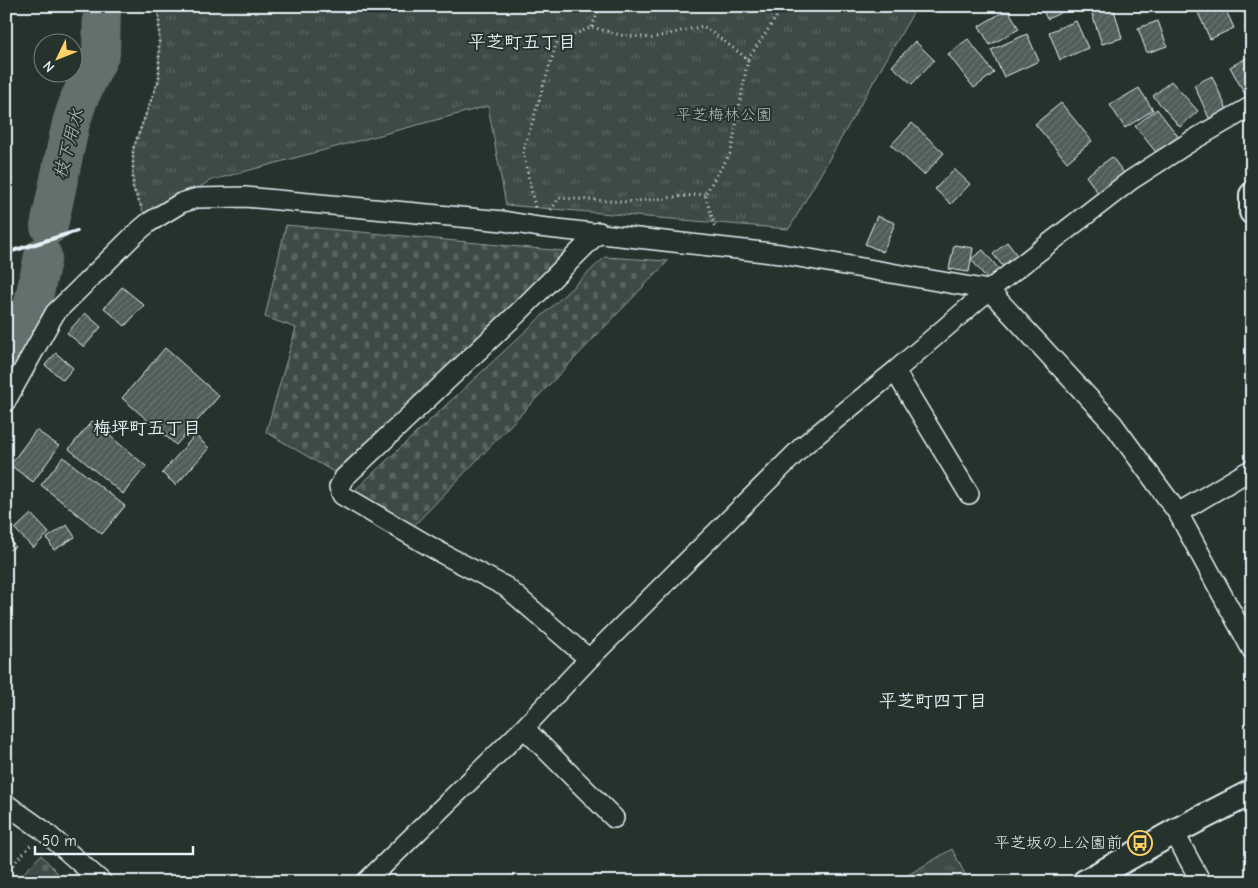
<svg xmlns="http://www.w3.org/2000/svg" width="1258" height="888" font-family="'Comic Neue','Klee One',sans-serif">
<style>
.grass{fill:url(#grass-tufts);stroke:#939ea0}
.cemetery{fill:url(#cemetery-stones);stroke:#939ea0}
.lines{fill:none;stroke-linecap:round;stroke-linejoin:round}
.river{stroke:#636f6d;stroke-width:38}
.building{fill:url(#building-hatch);stroke:#e8f1f8}
.minor-casing{stroke:#e8f1f8;stroke-width:22}
.tertiary-casing{stroke:#e8f1f8;stroke-width:28}
.path{stroke:#e8f1f8;stroke-width:3;stroke-dasharray:1 4;stroke-linecap:butt}
.minor{stroke:#26332d;stroke-width:19}
.tertiary{stroke:#26332d;stroke-width:24}
.rail{stroke:#e8f1f8;stroke-width:4}
.labels{text-anchor:middle;dominant-baseline:central;stroke-width:4;stroke-linejoin:round;paint-order:stroke}
.park-label{font-size:16px;fill:#b5bfc3;stroke:#26332d}
.poi-label{font-size:16px;fill:#e8f1f8;stroke:#26332d;text-anchor:end}
.neighbourhood-label{font-size:18px;font-weight:bold;fill:#e8f1f8;stroke:#26332d}
.water-label{font-size:18px;font-style:italic;fill:#b3bdc0;stroke:#26332d}
</style>
<defs>
<pattern id="grass-tufts" width="24" height="20" patternUnits="userSpaceOnUse" patternTransform="scale(1.25)"><rect width="24" height="20" fill="#3e4b47"/><path d="M3 7l-1-3M5 7V3M7 7l1-3M15 17l-1-3M17 17v-4M19 17l1-3" fill="none" stroke="#5a6562"/></pattern>
<pattern id="cemetery-stones" width="16" height="16" patternUnits="userSpaceOnUse" patternTransform="scale(1.25)"><rect width="16" height="16" fill="#3e4b47"/><path d="M2 7V4a2 2 0 0 1 4 0v3zM10 15v-3a2 2 0 0 1 4 0v3z" fill="#5a6562"/></pattern>
<pattern id="building-hatch" width="6" height="6" patternUnits="userSpaceOnUse" patternTransform="scale(1.25)"><rect width="6" height="6" fill="#505c59"/><path d="M-1 1l2-2M0 6l6-6M5 7l2-2" fill="none" stroke="#697472"/></pattern>
</defs>
<rect width="100%" height="100%" fill="#26332d"/>
<filter id="ink" filterUnits="userSpaceOnUse"><feTurbulence type="fractalNoise" baseFrequency=".02" numOctaves="2"/><feDisplacementMap in="SourceGraphic" scale="10" xChannelSelector="R" yChannelSelector="G"/><feConvolveMatrix kernelMatrix="1 2 1 2 8 2 1 2 1" color-interpolation-filters="sRGB"/></filter>
<g filter="url(#ink)">
<!-- grass -->
<path class="grass" d="M157,6H917L789,229L506,205L488,106L209,181L148,223L133,188V149L159,79V16Z
M952,849L969,882H896Z"/>
<!-- cemetery -->
<path class="cemetery" d="M286,225L563,251L567,257L334,472L266,432L296,328L265,317Z
M605,257L668,261L406,534L353,503L354,491Z
M41,855L66,882H15Z"/>
<g class="lines">
<!-- river -->
<path class="river" d="M49,226L71,123L79,99L101,53L102,6
M6,362L25,339L43,256"/>
</g>
<!-- building -->
<path class="building" d="M1041,6H1068L1069,9L1047,19Z
M1106,6H1113L1122,38L1102,44L1091,11Z
M1195,6H1224L1234,28L1210,39Z
M1008,9L1019,29L990,45L979,26Z
M1076,21L1088,48L1060,60L1049,32Z
M1158,21L1167,46L1147,53L1138,28Z
M1027,34L1039,61L1004,77L991,50Z
M968,39L994,73L974,88L948,54Z
M915,41L934,60L912,84L892,66Z
M1252,55V95L1247,98L1230,67Z
M1212,76L1228,112L1210,120L1194,85Z
M1171,81L1198,111L1180,127L1153,96Z
M1139,88L1153,110L1125,128L1110,105Z
M1061,103L1092,141L1067,162L1035,124Z
M1157,109L1180,139L1159,156L1135,126Z
M912,123L944,153L924,175L891,145Z
M1112,157L1127,177L1101,197L1086,176Z
M954,169L970,184L951,204L935,189Z
M877,216L895,223L883,252L865,244Z
M1007,242L1019,258L1005,269L993,254Z
M954,245L973,248L969,272L949,269Z
M983,250L1003,274L991,284L971,259Z
M122,287L144,305L125,326L104,308Z
M85,313L101,327L84,347L67,333Z
M165,348L219,396L176,445L122,398Z
M56,353L73,368L63,380L45,365Z
M92,421L146,466L123,494L69,449Z
M36,430L59,446L33,482L10,465Z
M195,435L209,448L176,485L162,473Z
M63,457L125,506L102,534L41,485Z
M31,514L49,533L33,548L15,529Z
M67,525L75,537L54,550L47,538Z
M6,533L15,547L6,552Z"/>
<g class="lines">
<defs>
<path id="minor" d="M895,371L969,494
M6,401L55,313L133,236L148,223L181,203L197,198L245,197L503,221L539,227L781,254L989,290L1113,424L1151,476L1178,513L1252,650
M1178,513L1252,469
M589,659L506,587L443,554L342,495L339,487L344,478L520,311L599,232
M524,728L614,818
M6,804L44,831L102,882
M1174,832L1201,882
M366,882L524,728L589,659L803,446L895,371L989,290L1131,180L1193,140L1252,106"/>
<path id="tertiary" d="M1252,195V212
M1085,882L1174,832L1252,792"/>
</defs>
<!-- minor casing -->
<use href="#minor" class="minor-casing"/>
<!-- tertiary casing -->
<use href="#tertiary" class="tertiary-casing"/>
<!-- path -->
<path class="path" d="M592,27L600,6
M748,59L784,6
M141,206L133,188V149L159,79V16L157,6
M535,207L523,152L557,42L592,27L620,35L652,38L703,26L748,59L731,152L705,194L715,228
M551,210L559,198L628,202L705,194
M6,872L31,845"/>
<!-- minor -->
<use href="#minor" class="minor"/>
<!-- tertiary -->
<use href="#tertiary" class="tertiary"/>
<!-- rail -->
<path class="rail" d="M6,253L77,231"/>
</g>
</g>
<!-- icons -->
<defs>
<symbol id="bus-ring" viewBox="-11 -11 22 22"><circle r="9.5" fill="#26332d" stroke="#ffd166" stroke-width="1.5"/><path d="M-5-6H5V4H4V6H2V4H-2V6H-4V4H-5ZM-3.5-4V0h7V-4ZM-3.5 1.2v1.5H-2V1.2ZM2 1.2v1.5H3.5V1.2Z" fill="#ffd166"/></symbol>
</defs>
<g fill-rule="evenodd">
<use href="#bus-ring" x="1126" y="829" width="28" height="28"/>
</g>
<g class="labels">
<!-- park labels -->
<g class="park-label">
<text x="724" y="115">平芝梅林公園</text>
</g>
<!-- poi labels -->
<g class="poi-label">
<text x="1122" y="843">平芝坂の上公園前</text>
</g>
<!-- neighbourhood labels -->
<g class="neighbourhood-label">
<text x="522" y="42">平芝町五丁目</text>
<text x="147" y="428">梅坪町五丁目</text>
<text x="933" y="701">平芝町四丁目</text>
</g>
<!-- water labels -->
<g class="water-label">
<text transform="translate(69 144) rotate(-75)">枝下用水</text>
</g>
</g>
<!-- margin -->
<rect width="1258" height="888" fill="none" stroke="#26332d" stroke-width="25"/>
<rect x="12" y="12" width="1233" height="863" fill="none" stroke="#e8f1f8" stroke-width="2" filter="url(#ink)"/>
<!-- north arrow -->
<g transform="translate(58 58) rotate(227)"><circle r="24" fill="#26332d" stroke="#747f7e"/>
<path d="M0-4L9 19L0 12L-9 19Z" fill="#ffd166"/>
<text y="-8" font-size="14" font-weight="bold" text-anchor="middle" fill="#e8f1f8">N</text>
</g>
<!-- scale -->
<path d="M35 846v8h158v-8" fill="none" stroke="#e8f1f8" stroke-width="2.5"/>
<text x="42" y="846" font-size="15" fill="#e8f1f8" stroke="#26332d" stroke-width="4" paint-order="stroke">50 m</text>
</svg>
